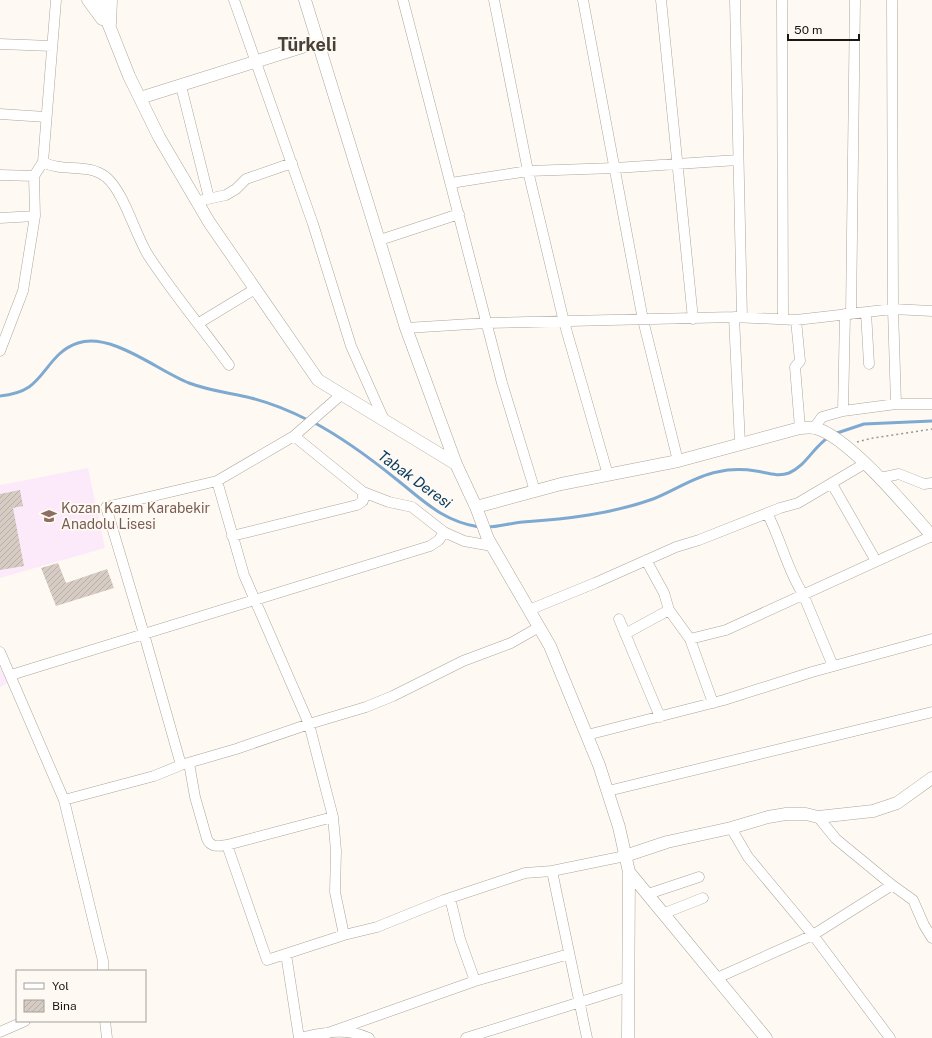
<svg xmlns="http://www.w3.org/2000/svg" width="932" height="1038" font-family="'Public Sans',sans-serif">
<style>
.education{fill:#fceafb}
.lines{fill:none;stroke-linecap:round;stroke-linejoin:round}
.stream{stroke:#7ea9d0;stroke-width:3}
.building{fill:url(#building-hatch)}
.minor-casing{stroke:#aca69b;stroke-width:11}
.tertiary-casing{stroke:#aca69b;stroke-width:13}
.path{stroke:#999690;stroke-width:1.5;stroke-dasharray:2 3;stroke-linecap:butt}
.minor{stroke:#fff;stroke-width:10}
.tertiary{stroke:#fff;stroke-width:12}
.labels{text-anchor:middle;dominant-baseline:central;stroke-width:3.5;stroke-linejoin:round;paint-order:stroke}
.education-label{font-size:14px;fill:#785e54;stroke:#fefaf3;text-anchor:start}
.water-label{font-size:15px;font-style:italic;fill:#0a3c62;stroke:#fefaf3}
.district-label{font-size:18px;font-weight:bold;fill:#474138;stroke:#fefaf3}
</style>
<defs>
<pattern id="building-hatch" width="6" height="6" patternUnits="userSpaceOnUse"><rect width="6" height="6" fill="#d7ccc3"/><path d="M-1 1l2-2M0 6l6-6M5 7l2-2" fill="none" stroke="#b8aea7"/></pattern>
</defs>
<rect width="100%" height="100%" fill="#fefaf3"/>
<!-- education -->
<path class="education" d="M88,468L105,548L0,578V485Z
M0,667L8,683L0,687Z"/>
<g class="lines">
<!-- stream -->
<path class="stream" d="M0,396C10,395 20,393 29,387C47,374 53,351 78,343C112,332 158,371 189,383C210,391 231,393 251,398C271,403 290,411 308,420
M313,422C343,438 370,458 396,479C424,501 442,521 479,527
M834,434L864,424L932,421
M487,527C499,527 510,523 523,522C567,519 611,514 653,499C674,491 695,476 717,472C730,469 743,469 756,471C768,473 778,477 789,473C806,466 813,447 829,437"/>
</g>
<!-- building -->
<path class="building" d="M20,490L23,506L13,508L24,566L0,570V494Z
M58,563L66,583L107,569L114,588L56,606L41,568Z"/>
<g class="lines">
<defs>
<path id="minor" d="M234,0L313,224L351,346L384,420
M403,0L502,383L535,491
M494,0L528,171L564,322L608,475
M583,0L643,320L678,461
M661,0L693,319
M735,0L742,317
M782,0L783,319
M892,0L893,309L896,404
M0,44L52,46
M181,86L209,198
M0,114L46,117
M43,162C63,173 87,162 106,177C124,192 135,234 148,255C172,292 203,329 229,365
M0,175L34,176L43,162L56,0
M451,183L528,171L615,168L738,160
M203,200L226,195L236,189L246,179L292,163
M0,218L35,216
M380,240L459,214
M866,312L869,364
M851,314L855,0
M734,317L740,444
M796,320L800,361L795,367L800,428
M199,323L255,289
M406,328L487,323L734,317L796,320L893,309L932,311
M0,351L23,291L35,216L34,176
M843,411L845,314
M814,428L822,417L843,411L896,404H932
M294,436L363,492L389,502L412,507L444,532L464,541L492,546
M880,478L899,474L924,484L932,483
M217,481L244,575L309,724L333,817L336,851L335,892L344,935
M832,484L876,561
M767,513C781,539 787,570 803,594L833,666
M232,536L357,505L363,501V492
M646,560L664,593L669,610L690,639L713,703
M529,610L595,583L676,547L699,540L780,508L798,503L864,464
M619,619L660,717
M625,634L669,610
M690,639L726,630L932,536
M0,652L64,800L103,961V971
M11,675L430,546L439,540L444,532
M587,735L724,700L812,672L932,639
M189,763L195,797L207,839C211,848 219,846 227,845L333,817
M181,765L144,634L106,507L217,481L294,436L342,394
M608,791L932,712
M64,800L154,776L181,765L236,749L309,724L366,707L393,696L463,661L511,643L539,627
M818,817L836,839L892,885L913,900L924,925L932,938
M731,828L748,857L813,935L890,1038
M227,845L267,960L344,935L377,927L444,900L525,873L552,871L625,856
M552,871L587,1038
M648,894L699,877
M450,898L460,939L475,981
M665,913L703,898
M286,954L299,1038
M717,978L813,935L892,885
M105,1021L107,1038
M0,1032L25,1021
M328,1033L475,981L569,954
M299,1038C324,1033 345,1027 369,1038
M466,1038L628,987"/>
<path id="tertiary" d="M88,0L102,19
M99,0L129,76L159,137L209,222L318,380L456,464
M305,0L406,328L456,464L476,507L488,539L550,646L599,765L619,827L629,872L628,1038
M110,24L111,0
M140,98L318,42
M476,507L561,484L678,461L800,428C804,428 810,427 815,428C848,436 908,509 932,536
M625,856L667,842L731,828L768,817L786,814H806L818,817L873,811L897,803L932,778
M629,872L766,1038"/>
</defs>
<!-- minor casing -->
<use href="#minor" class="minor-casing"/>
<!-- tertiary casing -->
<use href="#tertiary" class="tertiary-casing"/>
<!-- path -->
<path class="path" d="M857,442L873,438L932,429"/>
<!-- minor -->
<use href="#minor" class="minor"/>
<!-- tertiary -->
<use href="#tertiary" class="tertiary"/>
</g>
<!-- icons -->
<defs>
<symbol id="school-bare" viewBox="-9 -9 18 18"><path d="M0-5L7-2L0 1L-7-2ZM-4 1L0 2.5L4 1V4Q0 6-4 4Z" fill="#8d6e63" stroke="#fefaf3" stroke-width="2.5" paint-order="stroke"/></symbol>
</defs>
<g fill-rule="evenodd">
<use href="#school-bare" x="38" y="505" width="22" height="22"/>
</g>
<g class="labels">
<!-- education labels -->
<g class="education-label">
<text x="61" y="508">Kozan Kazım Karabekir<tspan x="61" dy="16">Anadolu Lisesi</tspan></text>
</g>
<!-- water labels -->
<g class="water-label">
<text transform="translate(415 479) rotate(36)">Tabak Deresi</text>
</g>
<!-- district labels -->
<g class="district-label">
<text x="307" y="44">Türkeli</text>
</g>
</g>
<!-- legend -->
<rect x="16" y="970" width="130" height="52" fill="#fefaf3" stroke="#a29f99"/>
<rect x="24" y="983" width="20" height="6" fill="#ffffff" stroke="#a29f99"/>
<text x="52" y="990" font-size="12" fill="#191713">Yol</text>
<rect x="24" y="1000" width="20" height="12" fill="url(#building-hatch)" stroke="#a29f99"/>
<text x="52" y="1010" font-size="12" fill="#191713">Bina</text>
<!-- scale -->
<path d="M788 34v6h71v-6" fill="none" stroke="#191713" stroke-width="2"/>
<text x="794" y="34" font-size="12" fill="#191713" stroke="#fefaf3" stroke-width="3" paint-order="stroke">50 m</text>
</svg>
